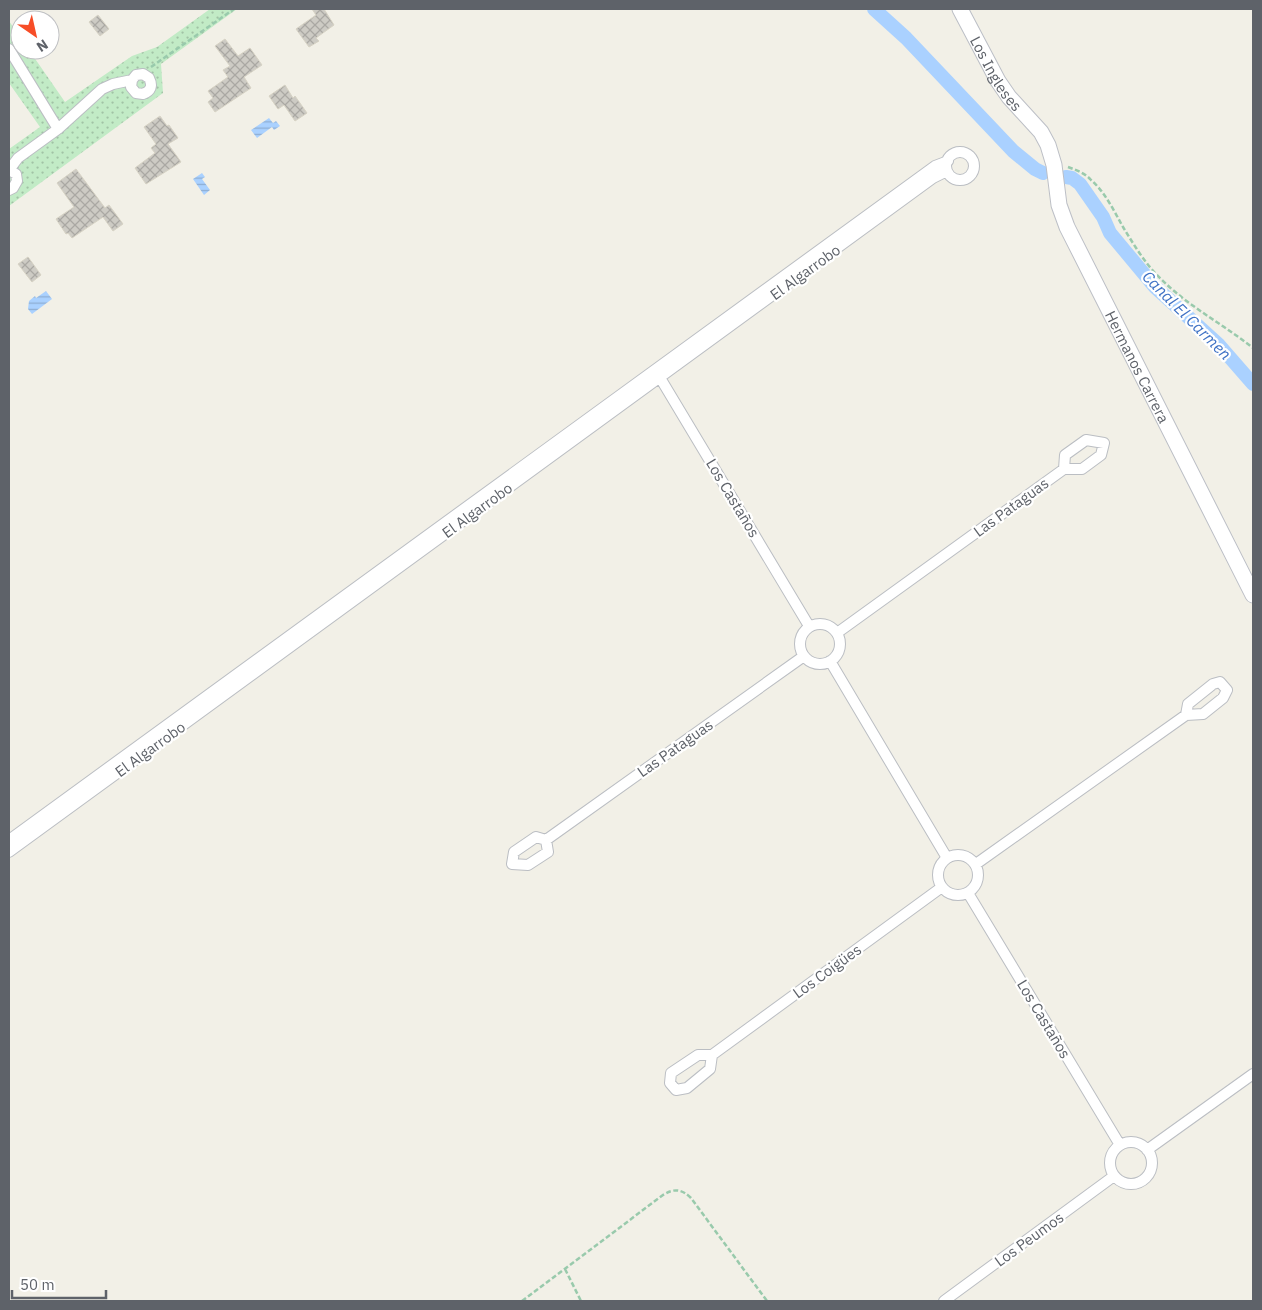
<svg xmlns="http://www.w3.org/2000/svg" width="1262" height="1310" font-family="'IBM Plex Sans',sans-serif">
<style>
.grass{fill:url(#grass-dots)}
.water{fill:url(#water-rules)}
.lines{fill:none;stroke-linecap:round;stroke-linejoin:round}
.canal{stroke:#aad1ff;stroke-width:14}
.building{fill:url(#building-cross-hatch);stroke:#d7d3c5}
.street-casing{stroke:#bbbec3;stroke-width:12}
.secondary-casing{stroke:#bcbfc6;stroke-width:17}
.path{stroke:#99caac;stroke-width:2.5;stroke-dasharray:5 2.5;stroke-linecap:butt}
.street{stroke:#fff;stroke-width:10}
.secondary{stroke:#fff;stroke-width:15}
.labels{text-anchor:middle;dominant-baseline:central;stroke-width:4.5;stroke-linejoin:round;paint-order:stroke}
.street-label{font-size:15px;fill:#5e6269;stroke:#fff}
.water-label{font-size:16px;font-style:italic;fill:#3f72c5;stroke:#fff}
</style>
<defs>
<pattern id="grass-dots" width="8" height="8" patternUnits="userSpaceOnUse" patternTransform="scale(1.25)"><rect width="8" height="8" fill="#c2ebc6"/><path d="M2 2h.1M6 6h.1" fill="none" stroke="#a1c2a5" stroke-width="1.8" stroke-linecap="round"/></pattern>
<pattern id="water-rules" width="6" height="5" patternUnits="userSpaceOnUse" patternTransform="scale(1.25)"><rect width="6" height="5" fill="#aad1ff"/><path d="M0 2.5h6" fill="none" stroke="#8eadd2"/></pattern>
<pattern id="building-cross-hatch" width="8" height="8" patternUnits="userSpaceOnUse" patternTransform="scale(1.25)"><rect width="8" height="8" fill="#cdcbc4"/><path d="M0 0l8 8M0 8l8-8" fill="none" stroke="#aaa8a3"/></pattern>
</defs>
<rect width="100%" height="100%" fill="#f2f0e7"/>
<!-- grass -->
<path class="grass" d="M210,9H237L161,64L163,93L9,206V149L40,127L9,83V21L20,37V50H29L65,102L132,56L157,47Z"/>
<!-- water -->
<path class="water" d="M269,118L273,123L276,121L280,126L274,130L272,127L257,138L251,130Z
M202,173L205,177L202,179L210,190L204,195L193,179Z
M46,291L52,299L32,314L28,309L29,301L35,296L36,298Z"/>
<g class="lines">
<!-- canal -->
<path class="canal" d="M874,9L906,38L1013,151L1035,169L1043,173
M1066,177L1072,178L1080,184L1103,217L1110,233L1155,287L1219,345L1253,384"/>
</g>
<!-- building -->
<path class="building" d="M312,9H324L334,25L316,38L319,41L309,47L296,29L316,15Z
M98,15L109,29L100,36L89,22Z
M225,39L238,56L250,48L262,65L244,77L251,88L215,112L208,102L213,98L208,91L228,77L223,70L230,66L215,46Z
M285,85L293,98L295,96L307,113L295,121L284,105L278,109L269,96Z
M160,116L167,126L169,125L178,138L168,144L181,162L146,184L135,168L155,153L151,148L156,144L144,127Z
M76,169L105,208L109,205L123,224L113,231L103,217L72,238L68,233L66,234L56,219L74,207L57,183Z
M28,257L41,275L32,282L18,264Z"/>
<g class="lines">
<defs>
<path id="street" d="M9,49L58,129
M946 166a14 14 0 1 1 28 0a14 14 0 1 1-28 0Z
M9,170L18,158L58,129L102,89L113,84L132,80L136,75L143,74L149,78C153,86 151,91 143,94L136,93L131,87L132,80
M9,170L16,174L17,181L13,188L9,190
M656,371L809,626
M1086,440L1104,443L1101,455L1082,469H1064L1065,455Z
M800 644a20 20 0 1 1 40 0a20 20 0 1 1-40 0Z
M837,633L1064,469
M830,661L947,858
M1220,682L1227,690L1223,698L1203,714L1186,715L1188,704L1213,684Z
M536,837L546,840L548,852L528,865L512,864L514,852Z
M9,840L935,166L948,161
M546,840L804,656
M9,852L933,178L947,171
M938 875a20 20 0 1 1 40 0a20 20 0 1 1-40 0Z
M976,864L1186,715
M968,893L1120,1145
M698,1055H712L710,1069L687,1088L676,1090L670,1083L671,1073Z
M712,1055L942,887
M1110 1163a21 21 0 1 1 42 0a21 21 0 1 1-42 0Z
M1147,1150L1253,1074
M944,1301L1114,1176"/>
<g id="secondary">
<path id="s1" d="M960,9L998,81L1009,97L1041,132L1048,145L1054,165L1059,205L1067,227L1253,595"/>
</g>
</defs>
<!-- street casing -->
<use href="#street" class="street-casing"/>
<!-- secondary casing -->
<use href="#secondary" class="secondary-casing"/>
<!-- path -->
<path class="path" d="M151,67L234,9
M1068,167C1076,170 1085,173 1091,180C1105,192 1114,211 1123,227C1134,245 1146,265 1161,279C1189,307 1223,324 1253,348
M565,1269L581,1301
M522,1301L663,1195C674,1188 682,1189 691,1198L767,1301"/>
<!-- street -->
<use href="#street" class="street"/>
<!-- secondary -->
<use href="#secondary" class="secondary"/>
</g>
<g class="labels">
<!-- street labels -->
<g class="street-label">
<text stroke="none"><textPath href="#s1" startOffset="74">Los Ingleses</textPath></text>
<text transform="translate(805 272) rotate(-36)">El Algarrobo</text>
<text stroke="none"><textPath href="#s1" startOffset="404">Hermanos Carrera</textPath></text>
<text transform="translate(733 498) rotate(59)">Los Castaños</text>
<text transform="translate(1011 507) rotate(-36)">Las Pataguas</text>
<text transform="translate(477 510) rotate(-36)">El Algarrobo</text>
<text transform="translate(675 748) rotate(-35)">Las Pataguas</text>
<text transform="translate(150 749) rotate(-36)">El Algarrobo</text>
<text transform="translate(827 971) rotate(-36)">Los Coigües</text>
<text transform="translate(1044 1019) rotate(59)">Los Castaños</text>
<text transform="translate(1029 1239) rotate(-36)">Los Peumos</text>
</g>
<!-- water labels -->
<g class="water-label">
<text transform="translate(1187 315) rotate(45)">Canal El Carmen</text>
</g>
</g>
<!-- border -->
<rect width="1262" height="1310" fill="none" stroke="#5e6269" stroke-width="20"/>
<!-- north arrow -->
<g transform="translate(35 35) rotate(146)"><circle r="24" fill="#ffffff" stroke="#bfc0c3"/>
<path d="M0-4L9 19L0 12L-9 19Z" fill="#f74d27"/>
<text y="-8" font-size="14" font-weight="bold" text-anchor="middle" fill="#5e6269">N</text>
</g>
<!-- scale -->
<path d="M12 1290v8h94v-8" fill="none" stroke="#5e6269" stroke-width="2.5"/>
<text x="20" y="1290" font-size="15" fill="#5e6269" stroke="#ffffff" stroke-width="4" paint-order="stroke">50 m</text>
</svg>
